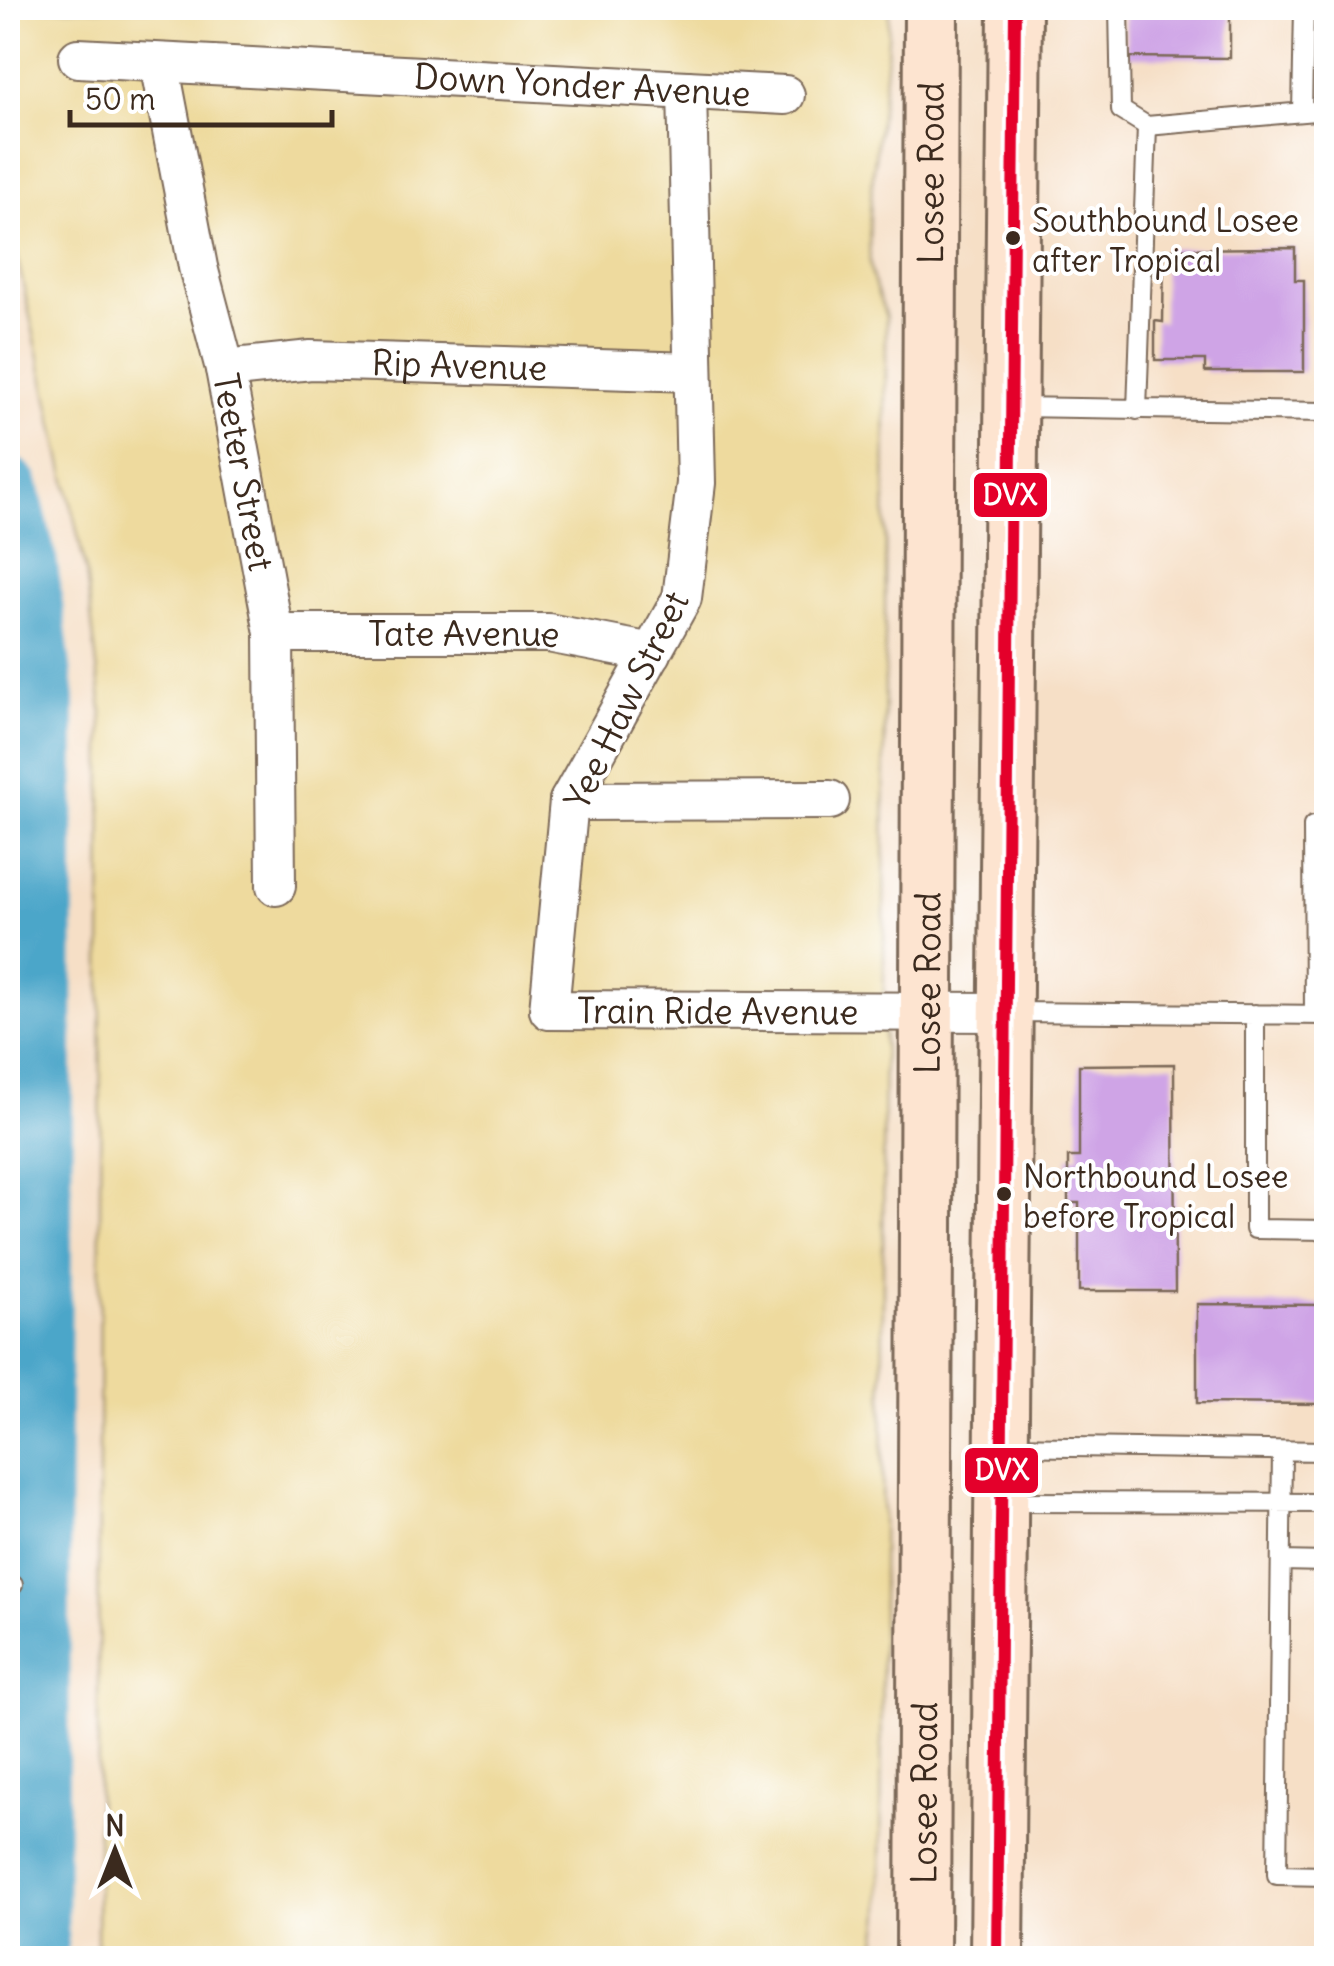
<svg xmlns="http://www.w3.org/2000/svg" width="1334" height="1966" font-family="Delius,sans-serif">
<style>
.sand{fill:#eeda9e;stroke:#94825e;stroke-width:2.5}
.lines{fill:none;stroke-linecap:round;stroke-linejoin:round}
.river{stroke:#4ba6c9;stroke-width:62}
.building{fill:#cfa4e6}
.lane-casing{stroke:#7c6959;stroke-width:22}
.street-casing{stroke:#7c6959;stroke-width:42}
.secondary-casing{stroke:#7c6959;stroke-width:58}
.lane{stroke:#fff;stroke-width:18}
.street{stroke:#fff;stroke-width:38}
.secondary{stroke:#fde4d0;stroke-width:52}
.bus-1-casing{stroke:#fff;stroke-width:20}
.bus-1{stroke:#e4002b;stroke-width:12}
.bus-dot{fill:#3b2a1e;stroke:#fff;stroke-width:4}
.labels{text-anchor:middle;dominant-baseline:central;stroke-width:8;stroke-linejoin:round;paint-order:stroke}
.bus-label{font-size:32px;fill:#3b2a1e;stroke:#fff;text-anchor:start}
.street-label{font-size:35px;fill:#3b2a1e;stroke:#fff}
.line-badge{stroke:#fff;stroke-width:4}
.badge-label{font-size:28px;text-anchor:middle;font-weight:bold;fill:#fff}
</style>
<rect width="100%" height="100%" fill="#fff"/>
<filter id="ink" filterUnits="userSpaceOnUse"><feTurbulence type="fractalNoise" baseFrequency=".01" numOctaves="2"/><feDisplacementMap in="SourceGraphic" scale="20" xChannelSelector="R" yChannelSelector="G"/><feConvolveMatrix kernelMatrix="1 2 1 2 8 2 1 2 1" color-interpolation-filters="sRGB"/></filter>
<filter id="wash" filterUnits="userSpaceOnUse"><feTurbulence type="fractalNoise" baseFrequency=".0048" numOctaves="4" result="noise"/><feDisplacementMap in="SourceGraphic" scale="40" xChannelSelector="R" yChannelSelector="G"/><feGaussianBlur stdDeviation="2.25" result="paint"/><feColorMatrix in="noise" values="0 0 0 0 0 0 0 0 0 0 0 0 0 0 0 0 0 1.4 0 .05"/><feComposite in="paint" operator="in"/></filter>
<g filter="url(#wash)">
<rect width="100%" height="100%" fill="#f6dfc6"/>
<!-- sand -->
<path class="sand" d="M8,8H889C889,93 865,178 870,265C872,282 881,301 886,317L881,1913L875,1958H97L102,710L86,572L8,216Z"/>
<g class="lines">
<!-- river -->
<path class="river" d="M8,488L27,566L44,700L37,1958"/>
</g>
<g id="blocks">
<!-- building -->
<path class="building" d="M1125,8H1230V58L1127,57Z
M1295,248V280H1304V372H1205V360H1155V321L1163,322L1164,249Z
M1174,1064L1175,1291H1079V1203H1068V1157H1079V1065Z
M1197,1304L1326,1305V1404L1197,1403Z"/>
</g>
</g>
<g filter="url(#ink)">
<use href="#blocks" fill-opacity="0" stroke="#7c6959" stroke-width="2.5"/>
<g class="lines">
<defs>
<path id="lane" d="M1119,8L1121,110L1147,126
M1302,112L1304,8
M1016,407L1326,412
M1137,410L1147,126L1326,110
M1313,826L1314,1015
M1010,1012L1326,1015
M1255,1014V1229L1326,1230
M1007,1446L1326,1451
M1282,1451L1277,1875L1326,1876
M1006,1502L1326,1503
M1281,1561L1326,1562
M8,1581L13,1585"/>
<g id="street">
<path id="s1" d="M78,58L785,95"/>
<path id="s2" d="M159,63L198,267L225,369L274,633L276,886"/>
<path id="s3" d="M687,90L696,483L682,598L569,801L549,1010L1004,1012"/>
<path id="s4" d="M225,369L311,360L693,372"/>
<path id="s5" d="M274,633H548L652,653"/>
<path d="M569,801L830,800"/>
</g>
<g id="secondary">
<path id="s6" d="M923,1958L931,8"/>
<path d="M997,1958L1015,8"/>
</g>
</defs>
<!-- lane casing -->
<use href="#lane" class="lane-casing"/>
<!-- street casing -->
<use href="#street" class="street-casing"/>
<!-- secondary casing -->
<use href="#secondary" class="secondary-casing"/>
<!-- lane -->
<use href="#lane" class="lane"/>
<!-- street -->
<use href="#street" class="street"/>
<!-- secondary -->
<use href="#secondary" class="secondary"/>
<defs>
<path id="bus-1" d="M997,1958L1015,8"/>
</defs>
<!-- bus-1 casing -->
<use href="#bus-1" class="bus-1-casing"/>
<!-- bus-1 -->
<use href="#bus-1" class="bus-1"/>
</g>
</g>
<!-- markers -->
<g class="bus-dot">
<circle cx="1013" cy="238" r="9"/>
<circle cx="1004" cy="1194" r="9"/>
</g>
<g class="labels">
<!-- bus labels -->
<g class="bus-label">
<text x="1032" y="220">Southbound Losee<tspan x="1032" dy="40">after Tropical</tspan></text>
<text x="1023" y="1176">Northbound Losee<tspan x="1023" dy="40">before Tropical</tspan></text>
</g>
<!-- street labels -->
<g class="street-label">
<text stroke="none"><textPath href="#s1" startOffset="505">Down Yonder Avenue</textPath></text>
<text stroke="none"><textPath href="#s6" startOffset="1785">Losee Road</textPath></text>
<text stroke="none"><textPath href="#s4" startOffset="235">Rip Avenue</textPath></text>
<text stroke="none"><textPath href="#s2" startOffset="418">Teeter Street</textPath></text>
<text stroke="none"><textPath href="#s5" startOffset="190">Tate Avenue</textPath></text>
<text transform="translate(626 700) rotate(-64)">Yee Haw Street</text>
<text stroke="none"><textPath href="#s6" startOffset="975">Losee Road</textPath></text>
<text stroke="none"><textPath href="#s3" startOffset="1120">Train Ride Avenue</textPath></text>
<text stroke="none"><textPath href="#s6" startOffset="165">Losee Road</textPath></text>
</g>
</g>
<g class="line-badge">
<rect x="972" y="471" width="77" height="48" rx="10" fill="#e4002b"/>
<rect x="963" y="1446" width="77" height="49" rx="10" fill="#e4002b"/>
</g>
<g class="badge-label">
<text x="1010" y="505">DVX</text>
<text x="1002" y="1480">DVX</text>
</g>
<!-- margin -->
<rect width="1334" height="1966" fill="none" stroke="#fff" stroke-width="40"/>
<!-- north arrow -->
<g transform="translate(115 1851)" stroke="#ffffff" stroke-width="8" paint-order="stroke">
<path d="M0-8L18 38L0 25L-18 38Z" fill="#3b2a1e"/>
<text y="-15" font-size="28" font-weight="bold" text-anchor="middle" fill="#3b2a1e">N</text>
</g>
<!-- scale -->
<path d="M70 110v15h262v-15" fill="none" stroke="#3b2a1e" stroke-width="5"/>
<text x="85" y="110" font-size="30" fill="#3b2a1e" stroke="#ffffff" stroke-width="8" paint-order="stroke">50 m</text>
</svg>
